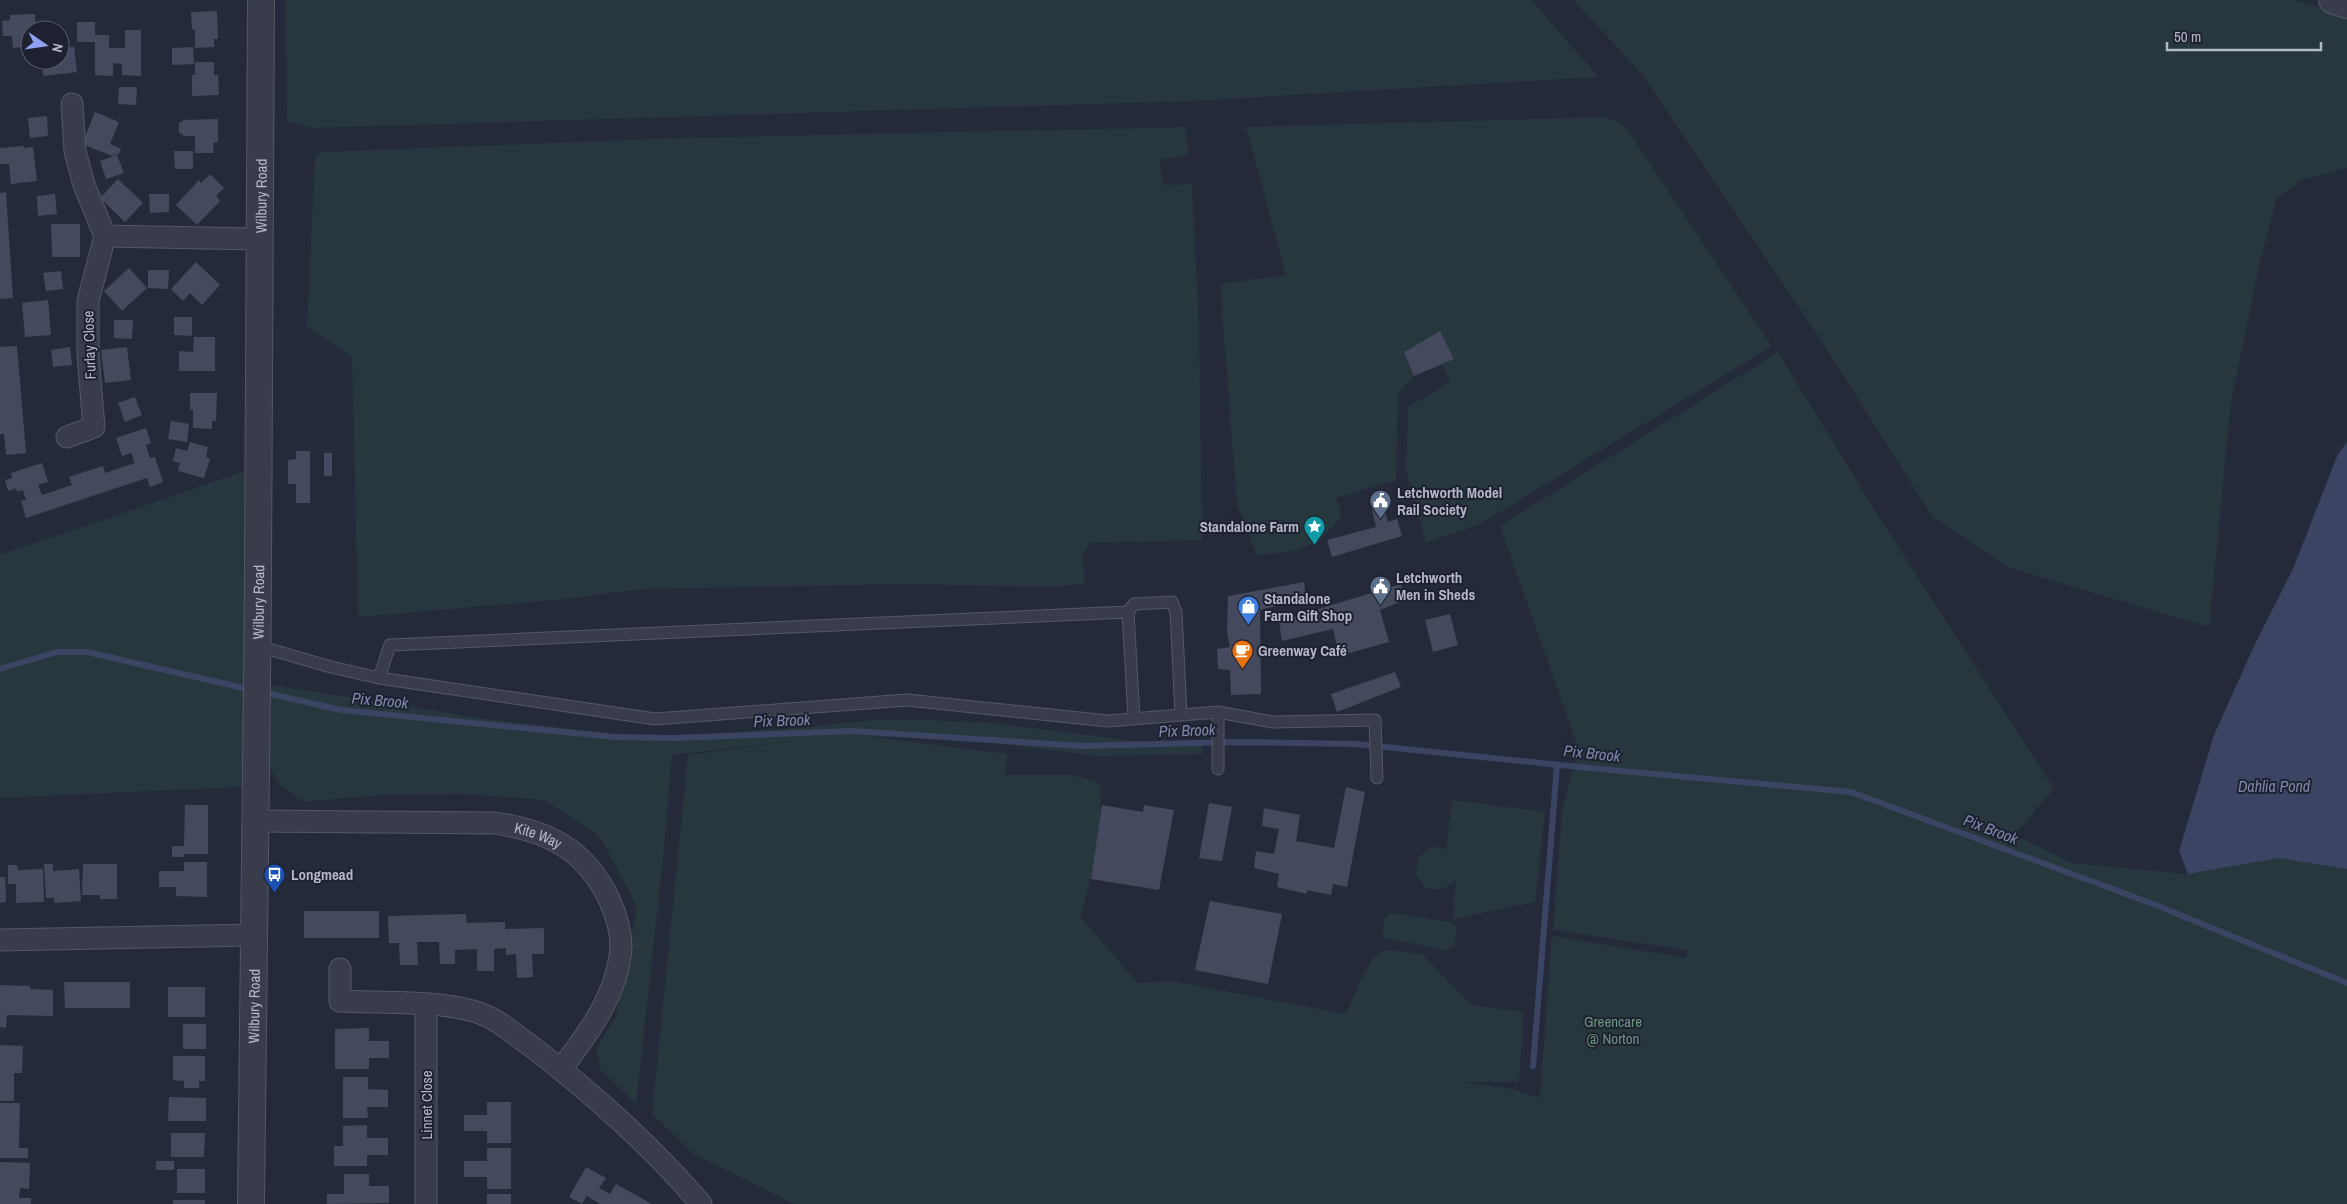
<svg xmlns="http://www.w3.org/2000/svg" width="2347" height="1204" font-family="'Archivo Narrow',sans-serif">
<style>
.green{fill:#28373d}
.water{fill:#3c4463}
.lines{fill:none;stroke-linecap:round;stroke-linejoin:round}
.stream{stroke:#3c4463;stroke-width:6}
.building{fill:#44495d}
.service-casing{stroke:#545766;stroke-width:13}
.minor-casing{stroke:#545766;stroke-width:23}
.tertiary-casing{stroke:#545766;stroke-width:28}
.service{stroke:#393c4b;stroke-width:11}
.minor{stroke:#393c4b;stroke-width:21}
.tertiary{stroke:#393c4b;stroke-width:26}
.labels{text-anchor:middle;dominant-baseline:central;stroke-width:4;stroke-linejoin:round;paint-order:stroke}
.street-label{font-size:15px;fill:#b4b7c7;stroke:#1e2130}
.poi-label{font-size:15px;font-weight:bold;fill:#b4b7c7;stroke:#1e2130;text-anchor:start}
.park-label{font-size:15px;fill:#6d967f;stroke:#1e2130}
.water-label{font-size:16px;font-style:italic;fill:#7e88ac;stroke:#1e2130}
</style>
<rect width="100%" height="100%" fill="#252a3b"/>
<!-- green -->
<path class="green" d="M286,0H1531L1599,77L1191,101L313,128L287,121Z
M1573,0H2294L2347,17V168L2301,180L2276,200L2259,266L2231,403L2209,627L2007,567L1932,516L1819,337L1641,73Z
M1607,117L1625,126L1772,346L1482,523L1426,543L1406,470L1408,407L1450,382L1442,364L1454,359L1440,331L1404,352L1414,376L1398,393L1396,480L1336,498L1342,516L1319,541L1294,551L1257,555L1237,505L1220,284L1286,275L1246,127Z
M1185,127L1189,154L1160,160L1163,185L1192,184L1199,325L1202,540L1090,543L1082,555L1085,583L1055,587L907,584L640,589L566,599L358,617L352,357L307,327L315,157L321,152L678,138Z
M1778,352L1879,517L2054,789L2014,835L2071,863L2187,874L2279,858L2347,869V1204H795L692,1153L652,1114L688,755L803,740L672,755L664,850L636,1104L601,1071L596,1049L616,1017L636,914L635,903L603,842L596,834L544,800L460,794L381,795L302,802L280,784L270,769L271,685L486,719L622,735H694L797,728L872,720H924L994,723L1132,741L1202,743L1203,754L1097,756L987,742L898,736L871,737L1007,754L1005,775H1071L1100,783C1104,828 1093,874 1080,917L1138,983L1171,981L1346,1014L1360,981L1374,957L1386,950L1422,954L1471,1005L1524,1012L1519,1082H1463L1511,1089L1540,1098L1552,936L1686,958L1687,950L1553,930L1562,812L1578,747L1500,526Z
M243,472L250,486L246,688L241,787L0,798V555Z
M1452,800L1545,812L1535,902L1453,919L1456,880L1441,890L1425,888L1416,874L1418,858L1431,847L1446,849Z
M1391,913L1453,923L1457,930L1454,947L1447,950L1385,938L1382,933L1385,918Z"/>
<!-- water -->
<path class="water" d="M2347,442V869L2279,858L2188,874L2179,851L2214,735L2255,644L2293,569L2338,454Z"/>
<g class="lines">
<!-- stream -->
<path class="stream" d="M0,669L57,652H87L252,690
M262,692L341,710L615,737L675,738L852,731L1082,746L1235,742L1356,744L1589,768L1851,792L2153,904L2347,983
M1533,1066L1557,765"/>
</g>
<!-- building -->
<path class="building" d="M217,11L218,39H214V47L195,48V29L192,30L191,12Z
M35,14L36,29H30V46L13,48L12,36H3L2,21L10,20V15Z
M77,22H95V35H109V48H125V30H141V76L122,75V64L113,63V76L95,75V42H77Z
M74,47L77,72L43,76L42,60H60V48Z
M193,47L194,64L172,65V48Z
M195,62H214V75H218L219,95L192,96V75H195Z
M119,87H137L136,105L118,104Z
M95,112L119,122L110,144L121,149L119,154L112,156L82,144Z
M47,116L48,136L30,138L28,118Z
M218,119V142L213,143L214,153H195V136H184L179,132V123L184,120Z
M24,146V148L33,147L37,181L11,184L9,164H0V148Z
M174,151H193V169H175Z
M117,155L124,173L106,179L100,161Z
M210,174L224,188L216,196L220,201L197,225L176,205L199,180L201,183Z
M118,179L143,203L125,222L100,198Z
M6,192L13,298L0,299V193Z
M55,194L57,214L38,216L37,196Z
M149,194H169V212L150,213Z
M51,224H80V257H52Z
M196,262L220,285L202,305L190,293L183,301L171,289Z
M129,268L147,288L122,311L104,291Z
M148,270H169L168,289L148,288Z
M61,271L63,289L46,291L43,273Z
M48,300L51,335L25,337L22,303Z
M174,317H192V336L174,335Z
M114,320H133L132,339L114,338Z
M1440,331L1454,359L1414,376L1404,352Z
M194,337H215V371H179V351L193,352Z
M17,346L26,453L6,455L4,434H0V347Z
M70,347L72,365L53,367L51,350Z
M127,347L131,380L105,383L101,350Z
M190,393H217L216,421H212V429L193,428V410H190Z
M135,397L142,415L125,422L118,403Z
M171,421L189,424L187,442L168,439Z
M146,428L151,443L146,445L150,458L155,457L163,482L150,487L147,478L26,518L21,501L26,500L23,490L17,492L16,488L8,491L5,480L12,478L11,473L42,463L48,482L38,485L42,495L72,485L69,477L103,466L105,473L135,463L131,453L122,456L116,438Z
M190,442L208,447L206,457L210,459L204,478L178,471L180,463L173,461L176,448L187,451Z
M296,451H310V503H296V484H288V460L296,459Z
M324,453H332V476H324Z
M1381,498L1388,522L1397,519L1402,536L1332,557L1327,540L1376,527L1370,501Z
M1304,582L1306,598L1260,610L1261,694L1231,695L1230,670L1218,669L1217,649L1230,647L1227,632L1228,596Z
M1401,584L1405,600L1380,610L1389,642L1339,656L1333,629L1282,641L1279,621Z
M1450,614L1458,645L1433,652L1425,620Z
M1395,672L1401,687L1337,712L1331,694Z
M1346,787L1365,792L1347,887L1333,884L1331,895L1307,890V894L1277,887L1279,874L1254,868L1256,851L1274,854L1279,829L1262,826L1264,808L1300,815L1296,841L1334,848Z
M1209,803L1232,807L1222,861L1199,858Z
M185,805H208V854H184V857H172V846H184Z
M1102,805L1143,812L1144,805L1174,810L1159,890L1091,879Z
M184,862H207V897L176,896V887H159V871H184Z
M44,864H53V871L79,869L81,901L54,903V898H46Z
M83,864H117V899H100V895H82Z
M8,865H17L18,870L43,869L44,902L16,903V884H8Z
M0,877H5L6,902L0,903Z
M1210,901L1282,914L1268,984L1195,970Z
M304,911H379V938H304Z
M466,914L467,923L505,922V929L544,928V954H532L533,977L517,978L516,954L506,955V948L494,949V971H477V949L455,950V964H440L439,942H417L418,965H400L399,943H389L388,916Z
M64,982H130V1008H65Z
M0,985L30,986V989L53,990V1016L7,1015L6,1028L0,1027Z
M168,987H205V1017H168Z
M183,1024H206V1049H183Z
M369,1028V1041H389V1058H369V1069H335V1029Z
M0,1045L23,1046L22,1073H14V1101H0Z
M173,1056H205V1081H199V1088H184V1081L173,1080Z
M343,1077H368V1089L388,1090V1107H367L368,1118H343Z
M169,1097L206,1098V1121H168Z
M487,1102H511V1143H487V1131H464V1115H487Z
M0,1103H20L19,1148H28V1158H0Z
M367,1125V1138H388V1155H367V1166H334V1146H343V1126Z
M171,1133H205L204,1157H171Z
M487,1148H511V1189H487V1177H464V1161H487Z
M156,1161H174V1170H156Z
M0,1162L30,1163L29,1189L20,1188L19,1198H31V1204H0Z
M586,1167L606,1178L599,1188L610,1194L616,1184L652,1204H600L587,1196L582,1204L569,1197Z
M177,1169H205V1193H177Z
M344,1174H369V1186H389V1203L327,1204V1194H344Z
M487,1194H511V1204H487Z
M173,1200H205V1204H173Z"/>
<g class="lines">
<defs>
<path id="service" d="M258,646L331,667L379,678L655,719L907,700L1108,721L1218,712L1273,722L1375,720L1377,778
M379,678L390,645L1128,612
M1134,719L1128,612L1134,604L1172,602L1176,612L1181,715
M1218,769V712"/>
<g id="minor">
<path d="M105,236L261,239"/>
<path d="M67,437L94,427L88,355V301L105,236L84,185L75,151L72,104"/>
<path id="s1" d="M254,821L495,823C548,831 585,849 609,899C616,914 621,931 621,947C618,994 588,1034 561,1069"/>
<path d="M0,940L254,935"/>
<path d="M340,969V1001C382,1003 433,1000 473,1011C496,1017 512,1033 531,1046C592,1093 651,1145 701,1204"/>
<path d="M426,1005V1204"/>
</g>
<g id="tertiary">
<path d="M2332,0L2347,5"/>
<path id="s2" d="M251,1204C256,803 261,401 261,0"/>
</g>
</defs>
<!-- service casing -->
<use href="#service" class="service-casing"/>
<!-- minor casing -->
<use href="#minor" class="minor-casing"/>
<!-- tertiary casing -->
<use href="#tertiary" class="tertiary-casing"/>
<!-- service -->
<use href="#service" class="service"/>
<!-- minor -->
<use href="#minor" class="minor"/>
<!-- tertiary -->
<use href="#tertiary" class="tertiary"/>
</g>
<!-- icons -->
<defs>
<symbol id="civic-pin" viewBox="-11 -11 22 30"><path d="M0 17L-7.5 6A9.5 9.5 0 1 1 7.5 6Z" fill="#5c6f8a" stroke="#1e2130"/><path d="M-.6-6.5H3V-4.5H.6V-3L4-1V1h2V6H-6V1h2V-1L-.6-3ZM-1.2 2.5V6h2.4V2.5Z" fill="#fff"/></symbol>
<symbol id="sight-pin" viewBox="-11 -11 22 30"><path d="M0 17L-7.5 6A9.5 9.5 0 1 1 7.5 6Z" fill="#0f9aa8" stroke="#1e2130"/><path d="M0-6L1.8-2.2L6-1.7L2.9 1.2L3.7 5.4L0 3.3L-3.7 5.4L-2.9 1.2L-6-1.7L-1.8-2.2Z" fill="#fff"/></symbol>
<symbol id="shop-pin" viewBox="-11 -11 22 30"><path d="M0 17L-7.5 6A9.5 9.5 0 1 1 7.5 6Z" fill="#3f7fe0" stroke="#1e2130"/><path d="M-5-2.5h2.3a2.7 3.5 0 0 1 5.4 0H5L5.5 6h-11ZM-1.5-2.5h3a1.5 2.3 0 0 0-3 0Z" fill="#fff"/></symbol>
<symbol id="cafe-pin" viewBox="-11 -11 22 30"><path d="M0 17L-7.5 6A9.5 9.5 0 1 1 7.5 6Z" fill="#e8710a" stroke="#1e2130"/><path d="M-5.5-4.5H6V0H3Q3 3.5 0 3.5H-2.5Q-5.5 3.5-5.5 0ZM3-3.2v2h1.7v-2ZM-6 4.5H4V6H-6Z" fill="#fff"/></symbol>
<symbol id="bus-pin" viewBox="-11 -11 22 30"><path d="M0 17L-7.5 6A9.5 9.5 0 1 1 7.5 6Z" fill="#1a4fb4" stroke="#1e2130"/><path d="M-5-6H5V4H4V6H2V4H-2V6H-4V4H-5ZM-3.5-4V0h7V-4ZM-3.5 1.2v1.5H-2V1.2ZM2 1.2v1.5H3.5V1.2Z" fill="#fff"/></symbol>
</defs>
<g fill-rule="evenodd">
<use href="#civic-pin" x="1368" y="488" width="25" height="34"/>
<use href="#sight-pin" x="1302" y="514" width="25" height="34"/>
<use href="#civic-pin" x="1368" y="574" width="25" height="34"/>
<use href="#shop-pin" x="1236" y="594" width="25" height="34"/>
<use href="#cafe-pin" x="1230" y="638" width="25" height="34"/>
<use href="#bus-pin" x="262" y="862" width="25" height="34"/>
</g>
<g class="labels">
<!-- street labels -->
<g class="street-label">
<text stroke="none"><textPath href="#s2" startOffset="1008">Wilbury Road</textPath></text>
<text transform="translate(89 345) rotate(-92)">Furlay Close</text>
<text stroke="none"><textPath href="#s2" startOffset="602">Wilbury Road</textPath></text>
<text stroke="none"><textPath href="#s1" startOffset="286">Kite Way</textPath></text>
<text stroke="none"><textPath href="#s2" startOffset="198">Wilbury Road</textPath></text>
<text transform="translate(426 1105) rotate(-90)">Linnet Close</text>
</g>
<!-- poi labels -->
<g class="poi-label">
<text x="1397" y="492">Letchworth Model<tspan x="1397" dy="17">Rail Society</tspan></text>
<text x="1299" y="526" text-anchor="end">Standalone Farm</text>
<text x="1396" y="577">Letchworth<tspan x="1396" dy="17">Men in Sheds</tspan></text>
<text x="1264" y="598">Standalone<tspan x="1264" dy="17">Farm Gift Shop</tspan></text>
<text x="1258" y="650">Greenway Café</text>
<text x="291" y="874">Longmead</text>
</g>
<!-- park labels -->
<g class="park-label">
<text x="1613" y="1021">Greencare<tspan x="1613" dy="17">@ Norton</tspan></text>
</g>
<!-- water labels -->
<g class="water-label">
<text transform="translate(380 700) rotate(5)">Pix Brook</text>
<text transform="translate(782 720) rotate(-2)">Pix Brook</text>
<text transform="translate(1187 730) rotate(-2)">Pix Brook</text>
<text transform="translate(1592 753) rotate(6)">Pix Brook</text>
<text x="2274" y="786">Dahlia Pond</text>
<text transform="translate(1991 829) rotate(21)">Pix Brook</text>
</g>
</g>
<!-- north arrow -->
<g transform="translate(45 45) rotate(103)"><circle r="24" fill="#1e2130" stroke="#5a5d6c"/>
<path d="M0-4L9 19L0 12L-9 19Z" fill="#8fa1f0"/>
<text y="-8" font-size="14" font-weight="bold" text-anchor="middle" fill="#b4b7c7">N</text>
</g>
<!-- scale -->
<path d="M2167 42v8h154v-8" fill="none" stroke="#b4b7c7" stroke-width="2.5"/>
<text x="2174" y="42" font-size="15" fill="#b4b7c7" stroke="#1e2130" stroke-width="4" paint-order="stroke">50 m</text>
</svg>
